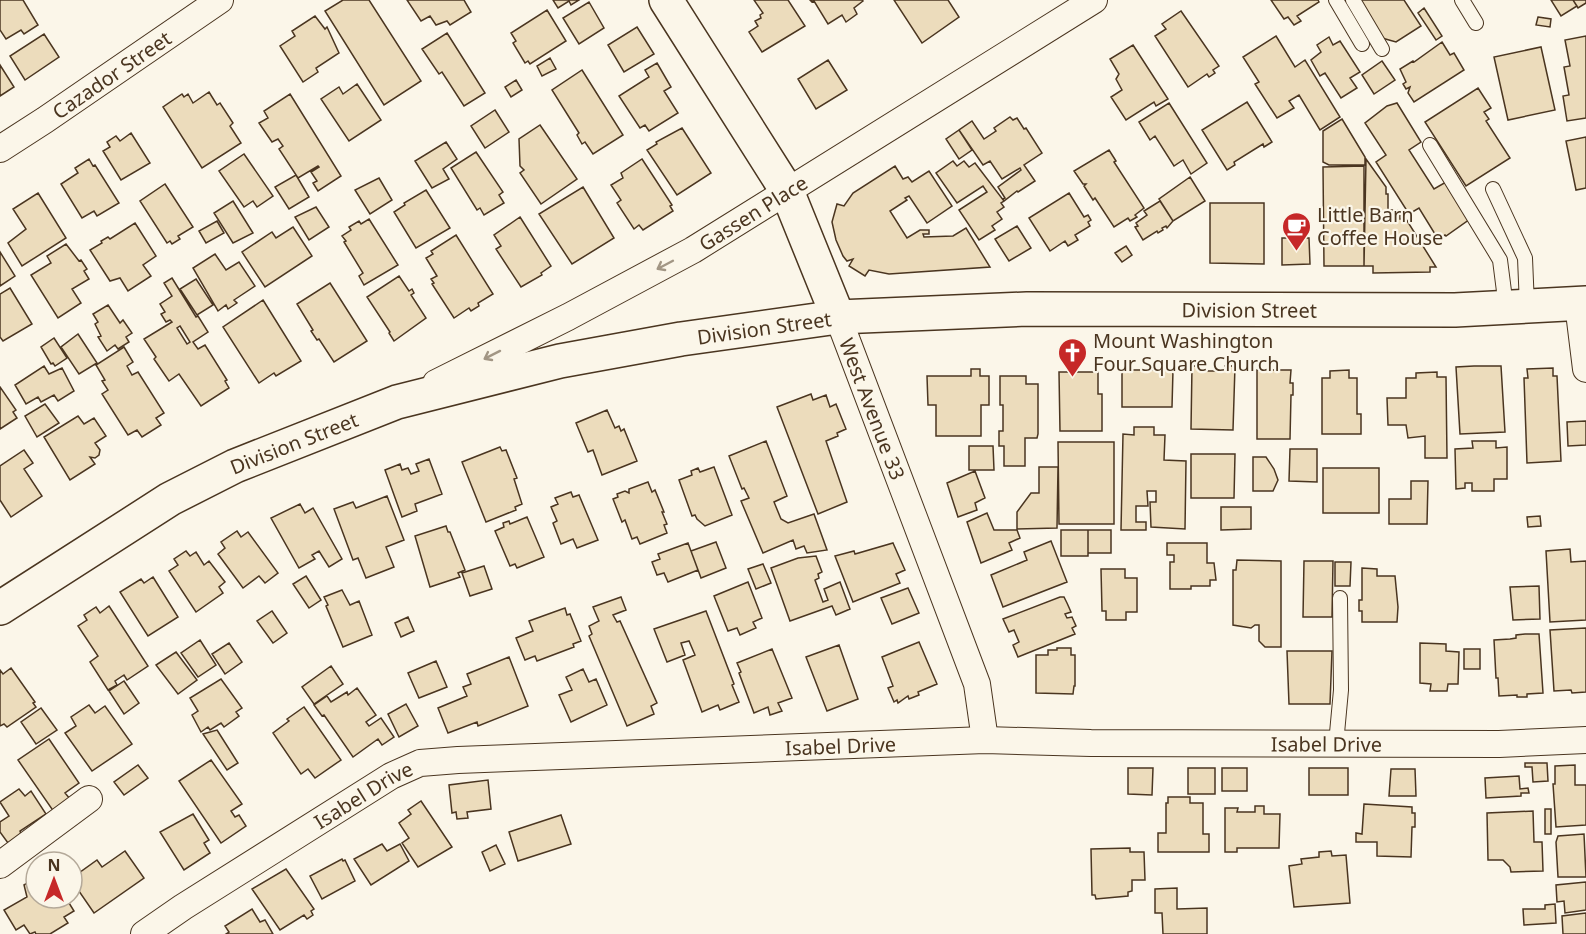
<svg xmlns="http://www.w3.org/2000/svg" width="1586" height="934" font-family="'Noto Sans',sans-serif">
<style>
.building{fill:#ecdcbc;stroke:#4a3520;stroke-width:1.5;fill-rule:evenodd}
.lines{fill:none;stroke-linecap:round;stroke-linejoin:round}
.lane-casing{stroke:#4a3520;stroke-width:16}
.street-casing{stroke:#4a3520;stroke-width:28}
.secondary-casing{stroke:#4a3520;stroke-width:36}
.lane{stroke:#fbf6e9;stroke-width:14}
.street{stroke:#fbf6e9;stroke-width:26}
.secondary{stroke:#fbf6e9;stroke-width:33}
.oneway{stroke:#a29684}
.labels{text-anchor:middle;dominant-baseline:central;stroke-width:4.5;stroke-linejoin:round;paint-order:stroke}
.street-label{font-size:20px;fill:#4a3520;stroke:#fbf6e9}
.poi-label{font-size:20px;fill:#4a3520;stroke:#fbf6e9;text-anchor:start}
</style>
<rect width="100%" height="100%" fill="#fbf6e9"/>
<!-- building -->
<path class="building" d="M0,0H23L38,25L24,34L21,30L6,39L0,30Z
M343,0H369L421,81L384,105L325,11Z
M407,0H464L471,12L450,25L447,21L436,25L430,16L421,21Z
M553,0H579L571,5L569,1L558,8Z
M754,0H788L805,26L762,52L749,32L758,26L755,21L761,18L760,15L763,13Z
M810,0H862L863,1L854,8L857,14L846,22L842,15L828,24L814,1L812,2Z
M894,0H948L959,17L922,43Z
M1271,0H1318L1319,2L1297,16L1301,21L1294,25L1288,17L1284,19Z
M1357,0H1404L1421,26L1396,42L1382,38Z
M1551,0H1573L1577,6L1561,16Z
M1573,0H1586V3L1578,8Z
M589,2L604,28L579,44L563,18Z
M1424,8L1442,36L1436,40L1418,13Z
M547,10L566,41L530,64L528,61L525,63L513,43L516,41L511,33Z
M1181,11L1219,66L1213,70L1215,73L1209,77L1207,74L1188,87L1155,36L1166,29L1162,24Z
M315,16L325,29L327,27L339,53L316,68L318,72L303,82L280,46L295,36L292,31Z
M1538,17L1551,19L1550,27L1536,25Z
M637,27L654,54L624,72L608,45Z
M447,33L485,93L464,106L442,72L439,74L422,49Z
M44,34L59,57L25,80L10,56Z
M1276,36L1295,67L1305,60L1340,117L1320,130L1299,95L1289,101L1294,108L1277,118L1255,84L1259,82L1243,57Z
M1586,36V118L1567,121L1563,96L1569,95L1564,67L1570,66L1565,40Z
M1329,37L1333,45L1340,41L1360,72L1350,78L1357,88L1341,98L1325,73L1320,76L1311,60L1321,52L1317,45Z
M1442,42L1450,55L1454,53L1464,70L1414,102L1408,93L1410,87L1406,89L1403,84L1406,82L1400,69L1413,61L1414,62Z
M1133,45L1168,99L1156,106L1154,102L1126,120L1111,97L1122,90L1116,79L1119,74L1110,59Z
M1541,47L1555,110L1508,120L1494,57Z
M550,58L556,69L542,76L537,66Z
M828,60L847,90L816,109L798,79Z
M1382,61L1395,80L1374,94L1362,75Z
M657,63L671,87L664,91L678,113L649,131L645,125L640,128L619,96L649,77L645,70Z
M0,65L14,87L0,96Z
M582,70L623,135L593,154L585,142L582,144L577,135L579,133L552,90Z
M516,80L522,90L511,97L505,87Z
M357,84L381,120L349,141L321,99L339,87L343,94Z
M1478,88L1491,108L1484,112L1489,119L1486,121L1510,158L1466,186L1425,122Z
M209,92L217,105L220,103L233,123L230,126L241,143L202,168L163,107L182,94L184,97L188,94L193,103Z
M290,94L341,176L318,191L313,183L317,181L311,172L319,167L318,166L298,178L279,149L283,146L278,139L272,142L259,123L268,118L264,111Z
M1247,102L1272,142L1264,147L1263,144L1234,162L1235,165L1227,170L1202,130Z
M1169,103L1207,163L1191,174L1183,160L1174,166L1155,136L1150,140L1139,122Z
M1397,103L1421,142L1409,150L1434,189L1446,182L1470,219L1446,236L1445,235L1438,239L1419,208L1409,214L1376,162L1386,155L1365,123L1387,106Z
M495,110L509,132L485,148L471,126Z
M1010,117L1013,120L1017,118L1024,129L1026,128L1042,153L1024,165L1035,181L1018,192L1017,191L1004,201L1003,199L1005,198L998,187L1021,170L1020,168L1002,179L990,161L983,165L959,130L972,121L984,139L996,131L994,128Z
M1342,119L1365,157V165H1329L1323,162V131Z
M540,125L577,179L541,204L520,173L524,170L520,166L519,139Z
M682,128L711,173L677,195L647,150L657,144L656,142Z
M959,130L972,150L959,159L946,139Z
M131,133L150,163L121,180L103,151L110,147L107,142L116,136L120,141Z
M1586,137V188L1576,190L1566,141Z
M446,142L457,159L443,169L449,179L432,188L415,161Z
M1109,150L1116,161L1114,162L1144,208L1135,215L1137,217L1130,221L1128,218L1114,227L1095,198L1093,200L1084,186L1086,184H1083L1074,171Z
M476,152L503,192L499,195L504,203L484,215L480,208L477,210L451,168Z
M244,154L273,196L257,207L253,201L244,207L219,171Z
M89,159L93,166L95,165L119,203L97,216L94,211L82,218L61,184L78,173L75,168Z
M642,159L672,205L670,206L673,211L643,230L639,225L634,229L617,203L621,200L611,185L623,178L621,173Z
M1366,159L1386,187V194H1388V210H1400V219H1406L1436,267H1430V272L1373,273V266H1364Z
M953,161L957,166L964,161L969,167L975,163L1004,201L1001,203L1004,207L997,212L1002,219L992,226L995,230L979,240L959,210L987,192L983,186L957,203L936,173Z
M895,166L903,179L908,177L912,182L929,171L952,206L927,223L909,196L905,198L907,200L890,211L907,238L920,230H929V234H923L924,237L953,236L966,228L990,267L889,274L869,270L865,276L849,266L853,259L847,261L843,256L836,240L832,222L837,204L844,206L853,193Z
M1364,166V266H1324L1323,167Z
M296,175L309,197L289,209L275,187Z
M1190,177L1205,201L1173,221L1159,199Z
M379,178L392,200L370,214L355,190Z
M165,184L193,227L178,236L180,239L172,244L170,241L167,243L140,201Z
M583,187L614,238L572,264L539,214Z
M426,190L450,228L416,248L394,212L405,205L404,203Z
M38,193L66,238L22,266L8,243L26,229L13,209Z
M1069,193L1084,217L1088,215L1091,220L1088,222L1090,226L1075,235L1078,240L1068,246L1065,241L1050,251L1029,218Z
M233,201L253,233L233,243L214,213Z
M1160,201L1173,221L1167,228L1166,226L1162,228L1163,230L1158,233L1157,231L1143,240L1135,227L1138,226L1136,223L1147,215L1144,211Z
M1210,203H1264V264L1210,263Z
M316,207L329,227L309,240L295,217Z
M520,217L551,266L541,273L542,275L521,287L496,249L501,246L494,235Z
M369,219L398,265L364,285L359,276L363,273L344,242L346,241L342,236L351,230L349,227L359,221L361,224Z
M217,221L224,233L206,243L199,231Z
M135,223L156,256L143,265L151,276L128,291L120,278L110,281L90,250L102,243L101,241L108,237L110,239Z
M1017,226L1031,248L1009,261L995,239Z
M293,227L312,256L265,287L242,252L272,232L276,238Z
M456,235L493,294L478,303L479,306L471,311L469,308L454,318L432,284L434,283L431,279L437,276L426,258L433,254L431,251Z
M1282,238H1309L1310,264L1282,265Z
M66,244L79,261L81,260L87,269L84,271L89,279L72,289L81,303L58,318L31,275L51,263L47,256Z
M1126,246L1132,255L1122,262L1115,253Z
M0,252L15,276L0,286Z
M215,254L226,270L239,262L255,286L234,300L237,303L228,309L226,305L218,311L193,268Z
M399,276L409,291L412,289L414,293L411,295L426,318L394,341L389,333L390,332L367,297Z
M172,278L196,317L198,316L208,332L193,342L198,349L205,345L227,380L225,381L229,388L201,406L179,374L169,381L154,359L156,357L144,339L172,322L170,320L166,322L161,314L165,312L160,304L172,296L164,283ZM180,326L190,342L187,344L177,328Z
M196,279L213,305L197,315L180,289Z
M330,283L367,341L334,362L319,339L317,340L311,331L313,330L297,304Z
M10,288L32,324L3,341L0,337V294Z
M263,300L301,361L276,376L274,373L259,383L223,327Z
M108,305L120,323L123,320L132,333L126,337L129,342L118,349L115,345L107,351L98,337L101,336L95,324L98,322L93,314Z
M78,334L97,363L79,374L61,347Z
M54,338L67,358L55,366L53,363L51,364L41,347Z
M124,347L133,362L127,366L132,375L138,372L164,413L156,418L161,425L142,437L137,430L128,435L102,394L108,390L102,381L105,380L96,365Z
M44,366L49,374L62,368L74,391L58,401L54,395L41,402L38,397L26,404L15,385Z
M1192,366H1201V371H1225V366H1235L1233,430L1191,429Z
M1474,366H1501L1505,432L1460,434L1456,367Z
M1553,368V376H1557L1561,461L1527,463L1524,378H1528L1527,369Z
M971,369H980V376H989V405H981V436H936V405H928L927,376H971Z
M1122,370H1173L1172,407H1122Z
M1257,370H1291L1290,383H1293V395H1291L1290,439H1257Z
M1349,370V378H1357V414H1361V434H1322V378H1330V371Z
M1059,372H1098V394H1102V431H1060Z
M1437,372V377H1446L1447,458H1425V436L1408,438L1406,425H1388L1387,398H1406V378H1416V373Z
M1000,376H1026V384H1038V434L1037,438H1025V466H1004V446H999V431H1003V405H1000Z
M0,387L16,410L13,412L17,418L0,429Z
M811,394L813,400L826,395L830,407L836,404L846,429L837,433L838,436L826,441L847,502L818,514L777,407Z
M45,404L59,423L37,437L25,416Z
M607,410L615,428L619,426L621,431L624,429L637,461L602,475L593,450L588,452L576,423Z
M78,416L84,424L94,418L106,436L95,443L100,450L99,455L95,458L90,457L95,464L70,480L44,437Z
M1586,421V445L1568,446L1567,422Z
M1134,427H1154V435H1165L1164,460L1186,461L1185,529L1151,527L1150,502H1156V491H1147L1148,506H1136V522H1146V530H1121L1123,434L1134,435Z
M766,441L787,496L774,502L781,519L788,523L814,514L827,550L807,553L804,546L796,549L793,540L763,553L741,501L749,498L744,488L742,489L729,456Z
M1472,441H1496V448L1507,447V479H1494V491H1472V483H1465V488L1456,489L1455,449L1473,448Z
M1058,442H1114V524H1059Z
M969,446H993L994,470H969Z
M500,447L502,451L506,450L517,478L514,479L522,504L515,507L516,510L486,522L462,462Z
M1290,449H1317V482L1289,481Z
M24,450L33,463L24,469L42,496L11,517L0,500V466Z
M1191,454H1235L1234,498H1191Z
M1253,457H1266L1274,469L1278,480L1273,491H1253Z
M429,459L442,494L415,504L417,511L402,517L385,470L400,464L402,470L408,468L411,474L419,471L416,464Z
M714,467L732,515L705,526L697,519L695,515L692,516L679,480L692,475L691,471L698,468L700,472Z
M1039,467H1058L1057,528L1017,529V512L1031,493H1039Z
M1323,468H1379V513H1323Z
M975,471L985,498L975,503L977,510L958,517L947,483Z
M1411,481H1428L1427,524H1389V499H1411Z
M648,482L652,492L655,490L664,512H662L667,524L664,525L667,533L640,544L637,537L632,539L625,520L622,522L613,499L618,497L617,494L625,491L629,493V489Z
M571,492L573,497L579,495L598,540L577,548L573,539L561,544L553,523L557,521L551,507L558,504L555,498Z
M387,496L404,540L386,547L394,567L366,578L358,558L353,560L334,509L353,502L356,508Z
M300,504L305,513L313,508L342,559L329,567L319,551L312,555L315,559L299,568L271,518Z
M1221,507H1251V529L1221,530Z
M987,513L994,530H1017L1020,538L1009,543L1012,550L981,563L967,522Z
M1540,516L1541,526L1528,527L1527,517Z
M527,517L544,557L517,568L515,564L510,566L495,531L504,527L503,523L509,521L510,524Z
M446,526L448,532H450L465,570L458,573L460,577L430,587L415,536Z
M1061,530H1088V556H1061Z
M1088,530H1111V553H1088Z
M237,531L241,537L248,532L278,573L265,583L259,576L243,588L218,554L225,548L221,542Z
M1051,541L1067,582L1003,607L991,575L1027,560L1024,552Z
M716,542L726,568L701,578L691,551Z
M688,543L698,570L668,582L664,573L657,575L652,562L660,559L658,554Z
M893,543L905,570L896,574L900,583L853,602L835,556L854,551L855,554Z
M1167,543H1207V563H1214L1216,580H1210V586H1191V589H1170V562H1174V555H1167Z
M1570,549L1571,562L1586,561V620L1550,622L1546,551Z
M186,551L190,556L196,552L204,565L209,561L225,582L219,587L223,593L196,612L169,571L178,565L174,559Z
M816,556L822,572L818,574L819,578L815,580L823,602L828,600L824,589L840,582L850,609L836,615L832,606L790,621L771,568L798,558Z
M1237,560L1281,561V647H1265L1259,641V625H1255L1251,628L1233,625V570H1236Z
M1304,561H1333L1332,617H1303Z
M1335,562H1351L1350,586H1335Z
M763,564L771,583L756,589L748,569Z
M484,566L492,589L470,596L462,573Z
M1362,568L1377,569V576H1395L1398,607L1397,622H1362V611H1359V600H1362Z
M1101,569H1125V578H1137V612H1126V620H1106V611H1102Z
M306,576L321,600L309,608L293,584Z
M153,577L178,617L148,636L120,592L141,579L144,583Z
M748,582L762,618L753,622L756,628L740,635L737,628L728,631L714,596Z
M1539,586L1540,619L1513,620L1510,587Z
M908,588L919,613L892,624L881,598Z
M342,590L350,605L359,601L372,635L343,647L326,606L328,605L324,597Z
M621,597L626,610L613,615L617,622L620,621L657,703L651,706L654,714L627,726L589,636L592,634L589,626L599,621L593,607Z
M1060,597H1064L1067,603L1071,612L1065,614L1067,618L1072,617L1076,626L1072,628L1075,634L1018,657L1013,645L1019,642L1014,630L1009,632L1003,619Z
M109,606L148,666L127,680L124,675L115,681L117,685L108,690L90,662L98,656L78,626L87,620L84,615L96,607L100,613Z
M565,608L567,615L570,614L581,641L573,644L574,647L537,661L535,656L525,660L516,638L533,631L529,621Z
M272,611L287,633L273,643L257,621Z
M706,611L734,684L732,685L739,702L720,710L718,705L702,712L683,660L695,655L689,641L681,643L685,655L667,662L654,629Z
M408,617L414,631L401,637L395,623Z
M1586,628V692L1572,693L1571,690L1554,691L1550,630Z
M1525,634H1539L1543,693L1527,694V697H1517V695L1499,696L1498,678H1496L1494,640L1510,639L1516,638V635Z
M200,640L216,665L198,677L181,653Z
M919,642L937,684L918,692L919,695L909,699L908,696L898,703L897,700L894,702L888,688L893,686L882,657Z
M229,643L242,662L225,674L212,654Z
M1420,643L1446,644V651L1459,652L1458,684H1448L1447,691H1430L1431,684L1420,683Z
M839,645L858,699L827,711L806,657Z
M1057,648H1071V655H1075V686H1074L1073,694L1036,693V655H1048V650H1057Z
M772,649L792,698L778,703L782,711L770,715L768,707L754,713L739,673L741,672L737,663Z
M1464,649H1480V669H1464Z
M1287,651H1332L1330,704H1289Z
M176,652L197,680L178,694L156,665Z
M509,657L528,706L478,726L477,722L448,733L438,708L467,696L463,687L471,684L467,674Z
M436,661L447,687L419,698L408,673Z
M331,666L343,684L314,704L302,687Z
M11,668L35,702L33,703L36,707L7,727L4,724L0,726V670L3,674Z
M583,669L589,682L596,679L607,705L571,722L559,695L572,690L566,677Z
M221,679L242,708L236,712L239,716L224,727L221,723L210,730L208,727L201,732L192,715L198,711L190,698Z
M124,681L139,703L124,714L109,691Z
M357,688L376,715L366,722L369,726L381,718L394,737L382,745L378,739L353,757L324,715L322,716L314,705L327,696L331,702L347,692L348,695Z
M406,704L418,726L399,737L388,714Z
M89,705L95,713L105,706L132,744L92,771L65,733L76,726L71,717Z
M304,707L341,760L315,778L308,769L301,774L273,733L289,721L287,719Z
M41,708L57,730L36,744L21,722Z
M217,730L238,763L227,770L203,734Z
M49,739L79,783L65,793L70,799L54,812L18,760Z
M211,760L242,804L231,811L235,817L239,815L246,826L221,843L179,781Z
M1525,763H1547L1548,781L1533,782L1532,767H1525Z
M138,765L148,778L124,795L114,782Z
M1575,765V785H1586V825L1556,827L1553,784H1555V766Z
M1128,768H1153L1152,795L1128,794Z
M1188,768H1215V794H1188Z
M1222,768H1247V791H1222Z
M1309,768H1348V795H1309Z
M1391,769H1415L1416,796H1389Z
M1519,776L1520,789L1528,788L1529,793H1521V796L1486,798L1485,778Z
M488,780L491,809L467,812L468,818L457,819L456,812L452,813L449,785Z
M19,789L25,796L31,791L46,814L20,831L21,834L8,843L0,832V822L9,816L0,802Z
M1168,797H1190V803H1203V834H1209V852H1158V833H1166V803H1168Z
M421,801L452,847L418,867L402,843L409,838L399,823L411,814L408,810Z
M1364,804L1412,807V813H1415V827H1412L1411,857L1377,856V842H1356V833L1362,834Z
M1255,806H1264V814H1280L1279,848H1237V852H1225V808H1238L1237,812H1255Z
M1545,809H1551V834H1545Z
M1533,811L1534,842H1542L1543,871L1511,872L1510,867L1503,860H1488L1487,813Z
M193,814L209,840L204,843L210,853L184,870L160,832Z
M561,815L571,844L518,861L509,832Z
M1584,834L1586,877H1558L1556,842L1558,836Z
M382,844L387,851L400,844L409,861L371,885L354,859Z
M496,845L505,864L490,871L482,852Z
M1130,848V852H1144L1145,880H1132V891L1128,892V896L1096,899L1095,895H1092L1091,849Z
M125,851L144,878L94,913L72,881V878L97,860L102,867Z
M1331,851L1332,856L1346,855L1350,903L1294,907L1289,866L1302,864L1301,859L1319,857V852Z
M342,859L343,861L345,860L355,881L322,899L310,876Z
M286,869L314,909L311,911L313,915L307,919L304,915L280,930L252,889Z
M33,880L36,885V898H66L74,911L64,917L68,923L50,934H36L35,932L30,934L24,925L16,930L4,910L27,897L24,885Z
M1586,882V910L1565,913L1564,901L1557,902L1556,885Z
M1177,888V909L1207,908V934H1163L1162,913H1155V889Z
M1555,904L1556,923L1524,925L1523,909H1545V905Z
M252,909L260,922L265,920L273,934H226L229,932L225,926Z
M1586,913V934H1563L1562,916Z"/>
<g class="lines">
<defs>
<path id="lane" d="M1336,0L1362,44
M1353,0L1382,49
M1462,0L1476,23
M1430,145L1500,260L1506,307
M1493,189L1525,258L1527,306
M1336,744L1341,690L1340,598"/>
<g id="street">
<path id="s1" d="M0,149L45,120L220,0"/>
<path d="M1578,304L1586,369"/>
<path id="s2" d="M838,317L977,684L985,740"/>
<path id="s3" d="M436,383L568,317L693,250L1094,0"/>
<path d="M0,865L89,799"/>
<path id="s4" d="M144,934L183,907L391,776L420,763L458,760L985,740L1091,743L1499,744L1586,740"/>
</g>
<g id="secondary">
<path d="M666,0L787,191L838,317"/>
<path id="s5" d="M0,608L170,499L235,466L397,402L560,361L681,339L838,317L1027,309L1455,310L1586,303"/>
</g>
</defs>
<!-- lane casing -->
<use href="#lane" class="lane-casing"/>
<!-- street casing -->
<use href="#street" class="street-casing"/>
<!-- secondary casing -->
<use href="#secondary" class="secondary-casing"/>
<!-- lane -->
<use href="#lane" class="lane"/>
<!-- street -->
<use href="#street" class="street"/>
<!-- secondary -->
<use href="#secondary" class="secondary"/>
</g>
<!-- one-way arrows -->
<defs><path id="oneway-shaft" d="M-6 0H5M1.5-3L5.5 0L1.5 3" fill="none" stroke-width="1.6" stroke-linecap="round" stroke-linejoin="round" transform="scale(1.5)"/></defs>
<g class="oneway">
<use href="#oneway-shaft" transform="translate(665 265) rotate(152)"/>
<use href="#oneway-shaft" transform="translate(492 355) rotate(153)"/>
</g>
<!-- icons -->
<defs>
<symbol id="cafe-pin" viewBox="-11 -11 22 30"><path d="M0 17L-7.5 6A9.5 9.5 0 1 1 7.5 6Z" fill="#c62828" stroke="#fbf6e9"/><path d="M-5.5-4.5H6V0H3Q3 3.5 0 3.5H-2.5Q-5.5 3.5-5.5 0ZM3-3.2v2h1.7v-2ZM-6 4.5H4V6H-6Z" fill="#fff"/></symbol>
<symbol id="church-pin" viewBox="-11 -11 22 30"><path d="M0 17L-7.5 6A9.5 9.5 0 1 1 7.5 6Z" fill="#c62828" stroke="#fbf6e9"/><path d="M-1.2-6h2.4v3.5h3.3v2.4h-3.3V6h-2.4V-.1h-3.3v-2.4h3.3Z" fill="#fff"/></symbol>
</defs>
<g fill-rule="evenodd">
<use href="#cafe-pin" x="1280" y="210" width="33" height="45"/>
<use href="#church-pin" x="1056" y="336" width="33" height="45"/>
</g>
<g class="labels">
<!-- street labels -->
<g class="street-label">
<text stroke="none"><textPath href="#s1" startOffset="134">Cazador Street</textPath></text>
<text stroke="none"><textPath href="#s3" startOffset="360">Gassen Place</textPath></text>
<text stroke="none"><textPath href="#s5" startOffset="1310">Division Street</textPath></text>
<text stroke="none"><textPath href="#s5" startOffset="824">Division Street</textPath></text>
<text stroke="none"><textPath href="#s2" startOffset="98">West Avenue 33</textPath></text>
<text stroke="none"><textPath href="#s5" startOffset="338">Division Street</textPath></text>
<text stroke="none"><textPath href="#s4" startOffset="1232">Isabel Drive</textPath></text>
<text stroke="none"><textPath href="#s4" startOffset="746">Isabel Drive</textPath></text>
<text stroke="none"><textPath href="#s4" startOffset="260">Isabel Drive</textPath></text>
</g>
<!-- poi labels -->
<g class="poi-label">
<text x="1317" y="214">Little Barn<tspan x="1317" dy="23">Coffee House</tspan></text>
<text x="1093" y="340">Mount Washington<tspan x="1093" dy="23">Four Square Church</tspan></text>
</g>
</g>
<!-- north arrow -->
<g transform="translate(54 880)"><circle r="28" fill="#fbf6e9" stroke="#b4a999" stroke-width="1.5"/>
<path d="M0-4.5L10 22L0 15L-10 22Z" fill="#c62828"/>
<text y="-9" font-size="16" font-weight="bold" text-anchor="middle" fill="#4a3520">N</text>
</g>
</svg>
